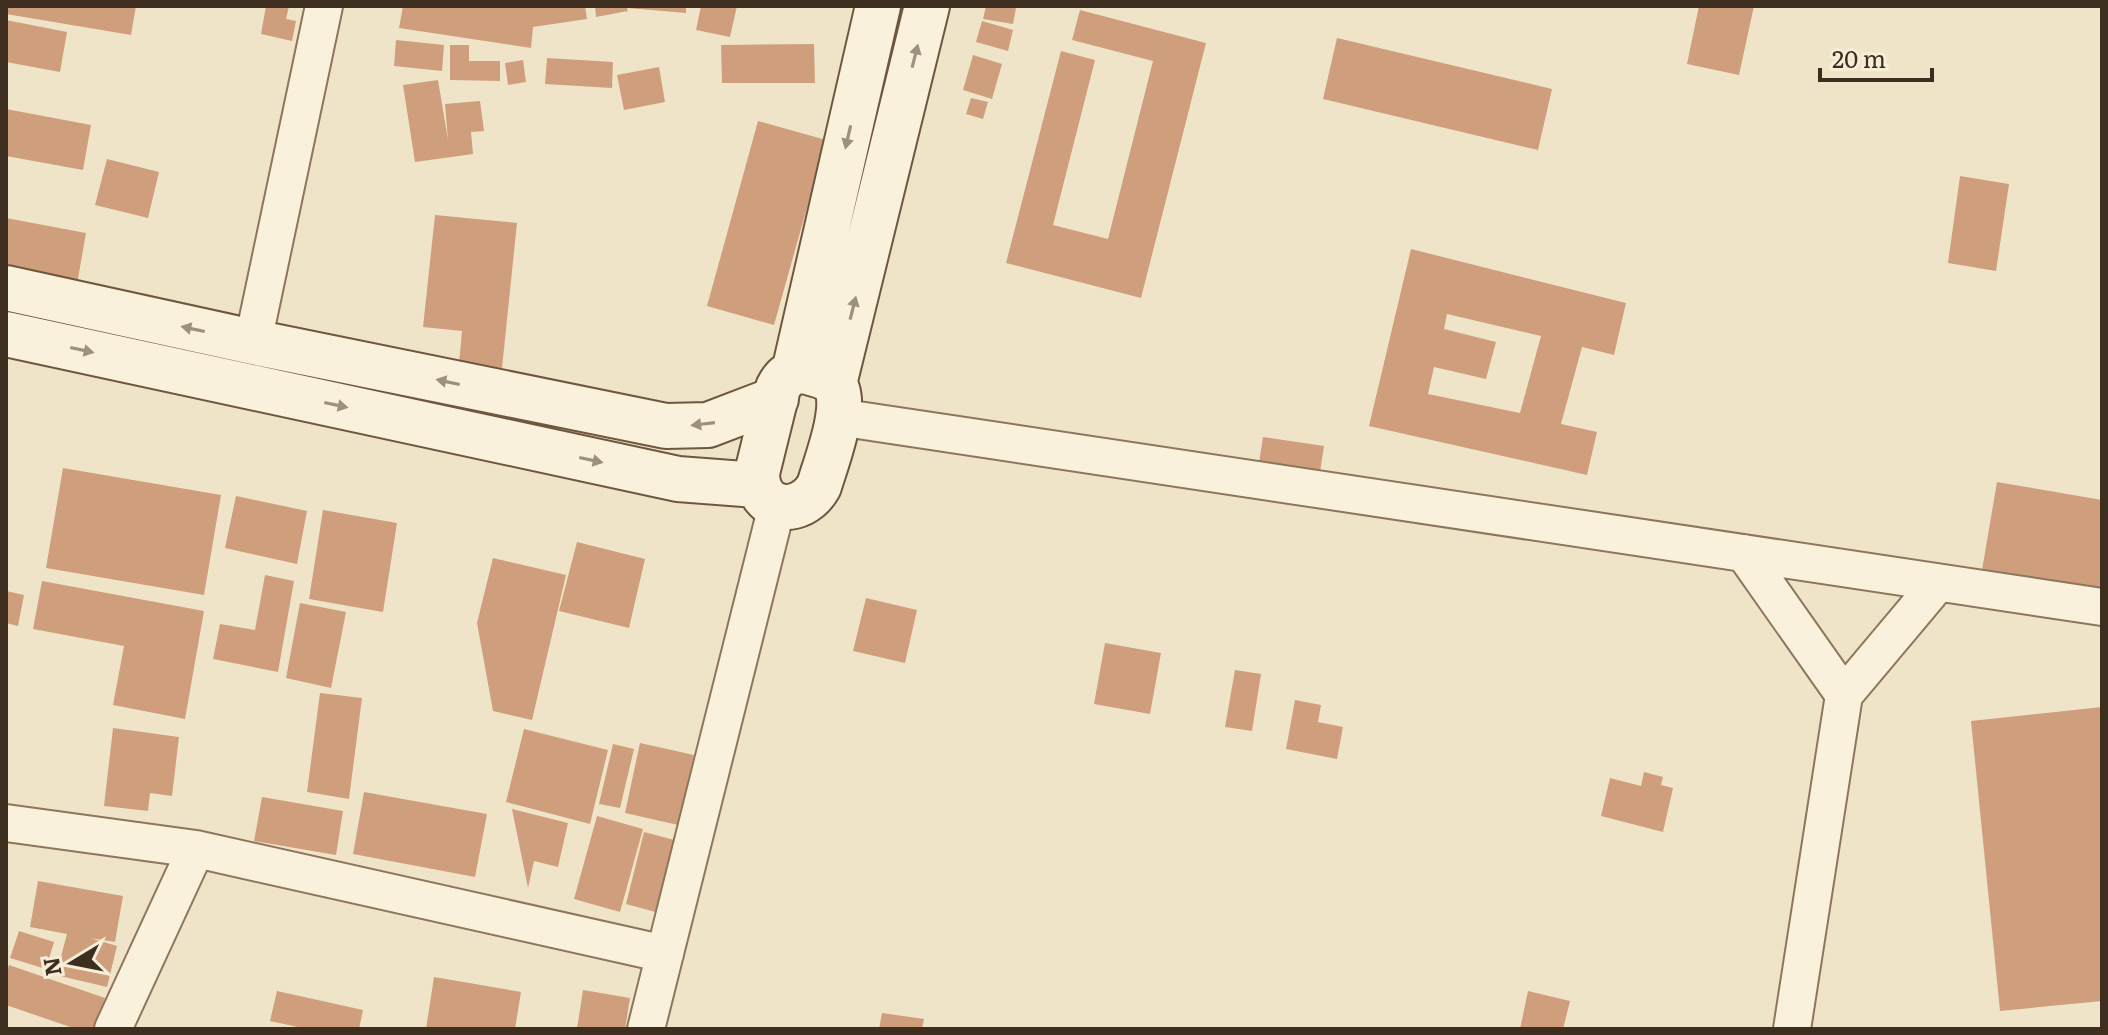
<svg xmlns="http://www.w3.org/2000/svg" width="2108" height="1035" font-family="Literata,serif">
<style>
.building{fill:#cf9f7d;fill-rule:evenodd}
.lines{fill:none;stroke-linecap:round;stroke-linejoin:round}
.street-casing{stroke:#8d765c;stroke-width:40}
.secondary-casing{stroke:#6f573f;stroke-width:48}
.street{stroke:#faf1dc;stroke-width:36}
.secondary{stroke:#faf1dc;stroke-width:44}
.oneway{fill:#9c907e}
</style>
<rect width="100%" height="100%" fill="#f0e4c8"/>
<!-- building -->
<path class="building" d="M6,6H136L131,35L6,14Z
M266,6H289L286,19L296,21L292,41L261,34Z
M403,6H585L587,19L533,27L531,48L399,28Z
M595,6L627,8L686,6V13L627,8L628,11L596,17Z
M701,6H737L730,37L696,30Z
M986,6L1016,8L1013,24L983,19Z
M1699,6H1754L1739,75L1687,64Z
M1080,10L1206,43L1141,298L1006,263L1061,51L1095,60L1053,225L1108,239L1153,61L1072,40Z
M6,20L67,32L60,72L6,62Z
M982,21L1013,30L1008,51L976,42Z
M1337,38L1552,89L1538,150L1323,99Z
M396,40L444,45L442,71L394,66Z
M814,44L815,83H722L721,45Z
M450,45H469V61H500V81L450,80Z
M973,55L1002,64L992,99L963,90Z
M547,58L613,62L612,88L545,84Z
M523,60L526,82L508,85L505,63Z
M659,67L665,102L624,110L617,75Z
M438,80L448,140L445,104L480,101L484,131L471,132L473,154L415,162L403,85Z
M971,98L988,102L983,119L966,114Z
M6,109L91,125L83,170L6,156Z
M758,121L826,140L774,325L707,306Z
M107,159L159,172L148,218L95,205Z
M1960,176L2009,184L1996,271L1948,263Z
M435,215L517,223L502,368L459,364L462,331L423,327Z
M6,218L86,233L76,290L6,276Z
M1411,249L1626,303L1614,355L1582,347L1561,424L1597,432L1587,475L1369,426ZM1447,314L1541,336L1520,413L1428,394L1434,367L1486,379L1496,342L1444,329Z
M1263,437L1324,446L1320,472L1259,463Z
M63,468L221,495L204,595L46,568Z
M1997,482L2102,500V590L1982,570Z
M236,496L307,511L297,564L225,548Z
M323,510L397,523L383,612L309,599Z
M577,542L645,559L629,628L559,611Z
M493,558L566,575L532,720L493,711L477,623Z
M265,575L294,581L278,672L213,659L220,624L255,630Z
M42,581L204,611L185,719L113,705L124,646L33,629Z
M6,591L24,595L18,626L6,623Z
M866,598L917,610L905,663L853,651Z
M300,603L346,612L331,688L286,678Z
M1105,643L1161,653L1150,714L1094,704Z
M1235,670L1261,674L1252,731L1225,727Z
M320,693L362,698L349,799L307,792Z
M1295,700L1321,705L1318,722L1343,727L1337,759L1286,749Z
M2102,707V1001L2000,1011L1971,721Z
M113,728L179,737L172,796L150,793L148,811L104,806Z
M524,729L608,750L590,824L506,802Z
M640,743L694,755L678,825L625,813Z
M613,744L634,749L620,808L599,804Z
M1644,772L1663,777L1661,785L1673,788L1663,832L1601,816L1610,778L1641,786Z
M364,792L487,814L475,877L353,854Z
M262,797L343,811L336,855L254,841Z
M512,809L568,823L558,867L534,861L528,888Z
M597,816L643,829L620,912L574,899Z
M644,832L682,842L663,914L626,904Z
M38,881L123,896L115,942L90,938L117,946L107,987L56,975L67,934L30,927Z
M19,931L54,942L46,969L10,958Z
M9,965L105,998L94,1029H76L6,1005V974Z
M434,977L521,992L515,1029H426Z
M583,990L630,998L625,1029H577Z
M277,991L363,1010L359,1029H307L270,1021Z
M1528,991L1570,1001L1563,1029H1520Z
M882,1013L924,1019L922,1029H879Z"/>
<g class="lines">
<defs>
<path id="street" d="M253,342L324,6
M838,417L2102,607
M1744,553L1844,695
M6,823L196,849L665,954
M113,1029L196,849
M646,1029L777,506
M1792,1029L1844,695L1938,583"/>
<path id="secondary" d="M6,288L253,342L666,426L708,425L776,399
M6,334L678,479L757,485
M804,371C814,374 826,376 833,383C851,400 825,465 819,486C801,518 757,513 757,473L778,388C784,376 790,372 804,371Z
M794,372L878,6
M834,384L927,6"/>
</defs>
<!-- street casing -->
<use href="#street" class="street-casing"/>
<!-- secondary casing -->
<use href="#secondary" class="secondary-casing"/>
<!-- street -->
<use href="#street" class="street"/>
<!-- secondary -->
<use href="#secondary" class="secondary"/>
</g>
<!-- one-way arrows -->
<defs><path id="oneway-solid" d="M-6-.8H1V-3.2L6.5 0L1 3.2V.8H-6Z" transform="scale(2)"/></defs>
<g class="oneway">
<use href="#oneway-solid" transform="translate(915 56) rotate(-76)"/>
<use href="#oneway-solid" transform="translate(848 137) rotate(103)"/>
<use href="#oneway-solid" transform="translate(853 308) rotate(-76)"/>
<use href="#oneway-solid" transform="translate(193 329) rotate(-168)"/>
<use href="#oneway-solid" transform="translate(82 350) rotate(12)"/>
<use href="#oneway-solid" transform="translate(448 382) rotate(-168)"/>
<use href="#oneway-solid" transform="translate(336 405) rotate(12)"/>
<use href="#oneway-solid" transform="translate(703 424) rotate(173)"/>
<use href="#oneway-solid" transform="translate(591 460) rotate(12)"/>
</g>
<!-- border -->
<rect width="2108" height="1035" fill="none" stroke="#3d2e20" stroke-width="16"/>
<!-- north arrow -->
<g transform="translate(72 963) rotate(260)" stroke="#f7eed8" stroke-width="6" paint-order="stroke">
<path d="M0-6L14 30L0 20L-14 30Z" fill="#3d2e20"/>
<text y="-12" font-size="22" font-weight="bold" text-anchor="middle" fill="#3d2e20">N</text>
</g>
<!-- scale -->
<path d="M1820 68v12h112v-12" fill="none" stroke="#3d2e20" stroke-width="4"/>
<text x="1832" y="68" font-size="24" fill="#3d2e20" stroke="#f7eed8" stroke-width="6" paint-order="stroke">20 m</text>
</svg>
